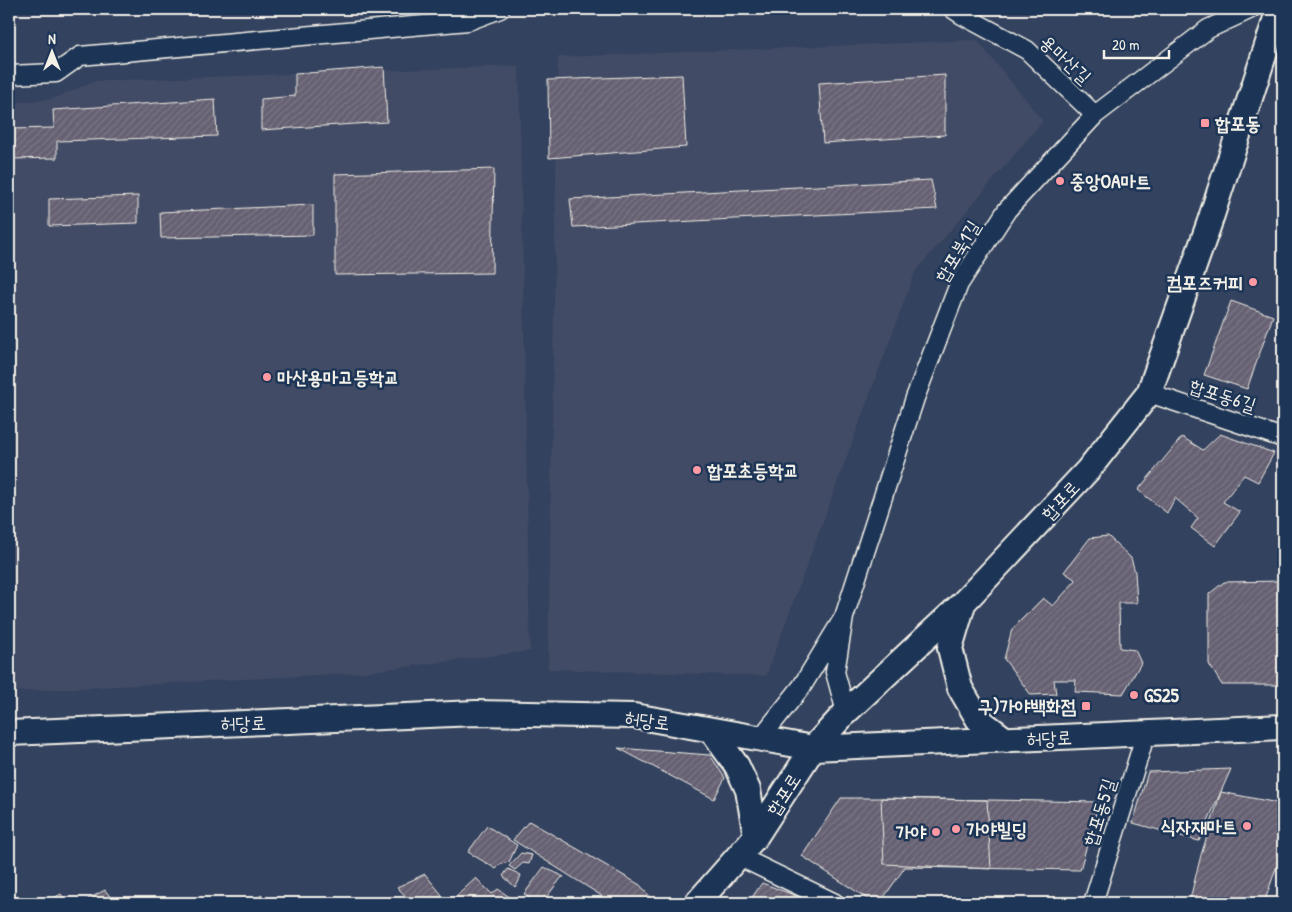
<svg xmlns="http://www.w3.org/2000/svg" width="1292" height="912" font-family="'Patrick Hand','Poor Story',sans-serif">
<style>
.built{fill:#424b65}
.building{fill:url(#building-hatch);stroke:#f4f1e8}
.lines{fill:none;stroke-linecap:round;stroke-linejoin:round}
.street-casing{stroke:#f4f1e8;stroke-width:21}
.secondary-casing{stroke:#f4f1e8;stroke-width:28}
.street{stroke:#1d3557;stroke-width:18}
.secondary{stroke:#1d3557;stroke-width:24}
.poi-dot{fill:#ff9aa2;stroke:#1d3557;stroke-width:2}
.labels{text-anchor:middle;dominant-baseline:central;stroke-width:5;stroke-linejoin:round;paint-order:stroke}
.street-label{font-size:19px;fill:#f4f1e8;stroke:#1d3557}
.poi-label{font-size:19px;font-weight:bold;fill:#f4f1e8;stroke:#1d3557;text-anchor:start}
</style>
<defs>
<pattern id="building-hatch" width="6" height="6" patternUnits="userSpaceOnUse" patternTransform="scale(1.25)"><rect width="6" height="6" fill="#656072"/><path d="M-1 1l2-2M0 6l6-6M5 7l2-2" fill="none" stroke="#7c7786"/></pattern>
</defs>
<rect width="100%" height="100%" fill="#33425f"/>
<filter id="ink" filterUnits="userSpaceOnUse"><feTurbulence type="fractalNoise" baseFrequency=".02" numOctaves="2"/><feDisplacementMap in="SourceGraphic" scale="10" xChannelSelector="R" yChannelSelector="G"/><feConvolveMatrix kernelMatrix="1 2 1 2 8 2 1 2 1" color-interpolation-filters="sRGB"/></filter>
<g filter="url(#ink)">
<!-- built -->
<path class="built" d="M977,40L1043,121L915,272L766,676L548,669L558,57Z
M519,66L530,651L355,673L9,692V103L52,99L96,81Z"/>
<!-- building -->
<path class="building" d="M384,67L387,122L261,130V99L295,96V74Z
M682,75L686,147L549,158L548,80Z
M945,75V135L823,143L819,83Z
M215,99L217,136L57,141V158L9,159V129L54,128L53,110Z
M494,169L492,273L335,275V174Z
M931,180L937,209L573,227L570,199Z
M138,196V223L49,226V199Z
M313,205V235L161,238L160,212Z
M1231,301L1273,316L1247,389L1204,375Z
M1220,434L1274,453L1258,482L1244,475L1223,502L1240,512L1215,546L1191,528L1198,518L1175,498L1167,513L1138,490L1182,437L1203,450Z
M1108,536L1131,558L1135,572L1137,603H1119L1120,648L1135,650L1141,663L1123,694L1075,692L1076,680H1054L1056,694L1031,695L1004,659L1012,629L1043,598L1053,606L1076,580L1064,572L1090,538Z
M1283,581V685H1222L1209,664V594L1224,582Z
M618,748L710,755L725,778L714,799Z
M1231,769L1199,841L1133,823L1148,772Z
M1221,792L1283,804V848L1264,903H1189L1201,855Z
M841,798H881L1099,802L1080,870L905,867L880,903H874L802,856Z
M881,798L987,800L991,869L884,864Z
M529,821L640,885L653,900L649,903H613L513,840Z
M487,826L517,845L509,862L501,864L496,869L468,852Z
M521,853L532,855L529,864L523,863L515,870L509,866Z
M544,867L564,877H562L542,903H536L524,894Z
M508,869L521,875L518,883L515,887L503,876Z
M425,874L446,900L443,903H412L397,887Z
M476,878L492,894L498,889L518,903H449Z
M762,883L812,902V903H748Z
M105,890L115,903H81Z
M61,894L67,903H45Z
M262,895L267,903H248Z"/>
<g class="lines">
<defs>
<path id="street" d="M953,9L962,15L1027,50L1095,115
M9,75L56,73L80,56L468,21L500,9
M1149,393L1283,438
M844,617L915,398L959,284L1007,210L1095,115L1208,29L1251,9
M760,739L802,686L844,617L835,672L846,712
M738,856L835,903
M1093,903L1146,733"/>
<path id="secondary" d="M963,604L950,648L960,688L978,719L1006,740
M711,730L737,766L748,790L756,836
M9,733L476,713L634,716L813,748L1283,727
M697,903L756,836L813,748L846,712L964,602L1088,470L1149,393L1209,224L1279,9"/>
</defs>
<!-- street casing -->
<use href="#street" class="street-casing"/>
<!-- secondary casing -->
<use href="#secondary" class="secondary-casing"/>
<!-- street -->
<use href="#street" class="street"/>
<!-- secondary -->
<use href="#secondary" class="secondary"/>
</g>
</g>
<!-- markers -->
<g class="poi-dot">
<rect x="1200" y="118" width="10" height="10" rx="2.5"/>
<circle cx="1060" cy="181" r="5"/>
<circle cx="1253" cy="282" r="5"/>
<circle cx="267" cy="377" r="5"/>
<circle cx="697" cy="470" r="5"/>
<circle cx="1134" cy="695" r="5"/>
<rect x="1081" y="701" width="10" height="10" rx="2.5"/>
<circle cx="1247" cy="826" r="5"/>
<circle cx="956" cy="829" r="5"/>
<circle cx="936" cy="832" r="5"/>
</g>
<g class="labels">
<!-- street labels -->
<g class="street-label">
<text transform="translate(1066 59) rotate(43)">용마산길</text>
<text transform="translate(957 251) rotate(-59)">합포북1길</text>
<text transform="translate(1223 395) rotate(18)">합포동6길</text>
<text transform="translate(1060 500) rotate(-47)">합포로</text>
<text transform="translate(647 720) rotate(7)">허당로</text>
<text transform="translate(243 723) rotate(-2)">허당로</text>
<text transform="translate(1049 738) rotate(-3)">허당로</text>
<text transform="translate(783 794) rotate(-57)">합포로</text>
<text transform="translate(1099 812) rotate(-73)">합포동5길</text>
</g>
<!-- poi labels -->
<g class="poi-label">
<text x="1215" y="123">합포동</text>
<text x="1070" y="181">중앙OA마트</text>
<text x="1243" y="282" text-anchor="end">컴포즈커피</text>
<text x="277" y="377">마산용마고등학교</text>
<text x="707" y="470">합포초등학교</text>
<text x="1144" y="695">GS25</text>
<text x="1076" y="706" text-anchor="end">구)가야백화점</text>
<text x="1237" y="826" text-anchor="end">식자재마트</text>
<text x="966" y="829">가야빌딩</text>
<text x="926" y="832" text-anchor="end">가야</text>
</g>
</g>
<!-- margin -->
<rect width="1292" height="912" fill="none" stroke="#1d3557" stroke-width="30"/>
<rect x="15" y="15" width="1262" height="882" fill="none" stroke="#f4f1e8" stroke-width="2" filter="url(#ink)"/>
<!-- north arrow -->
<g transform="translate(52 52)" stroke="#1d3557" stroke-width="4" paint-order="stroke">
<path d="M0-4L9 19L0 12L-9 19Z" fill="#f4f1e8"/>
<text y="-8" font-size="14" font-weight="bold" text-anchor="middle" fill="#f4f1e8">N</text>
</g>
<!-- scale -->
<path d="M1104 50v8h65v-8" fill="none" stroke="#f4f1e8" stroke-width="2.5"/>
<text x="1112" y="50" font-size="15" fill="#f4f1e8" stroke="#1d3557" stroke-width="4" paint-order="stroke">20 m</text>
</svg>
